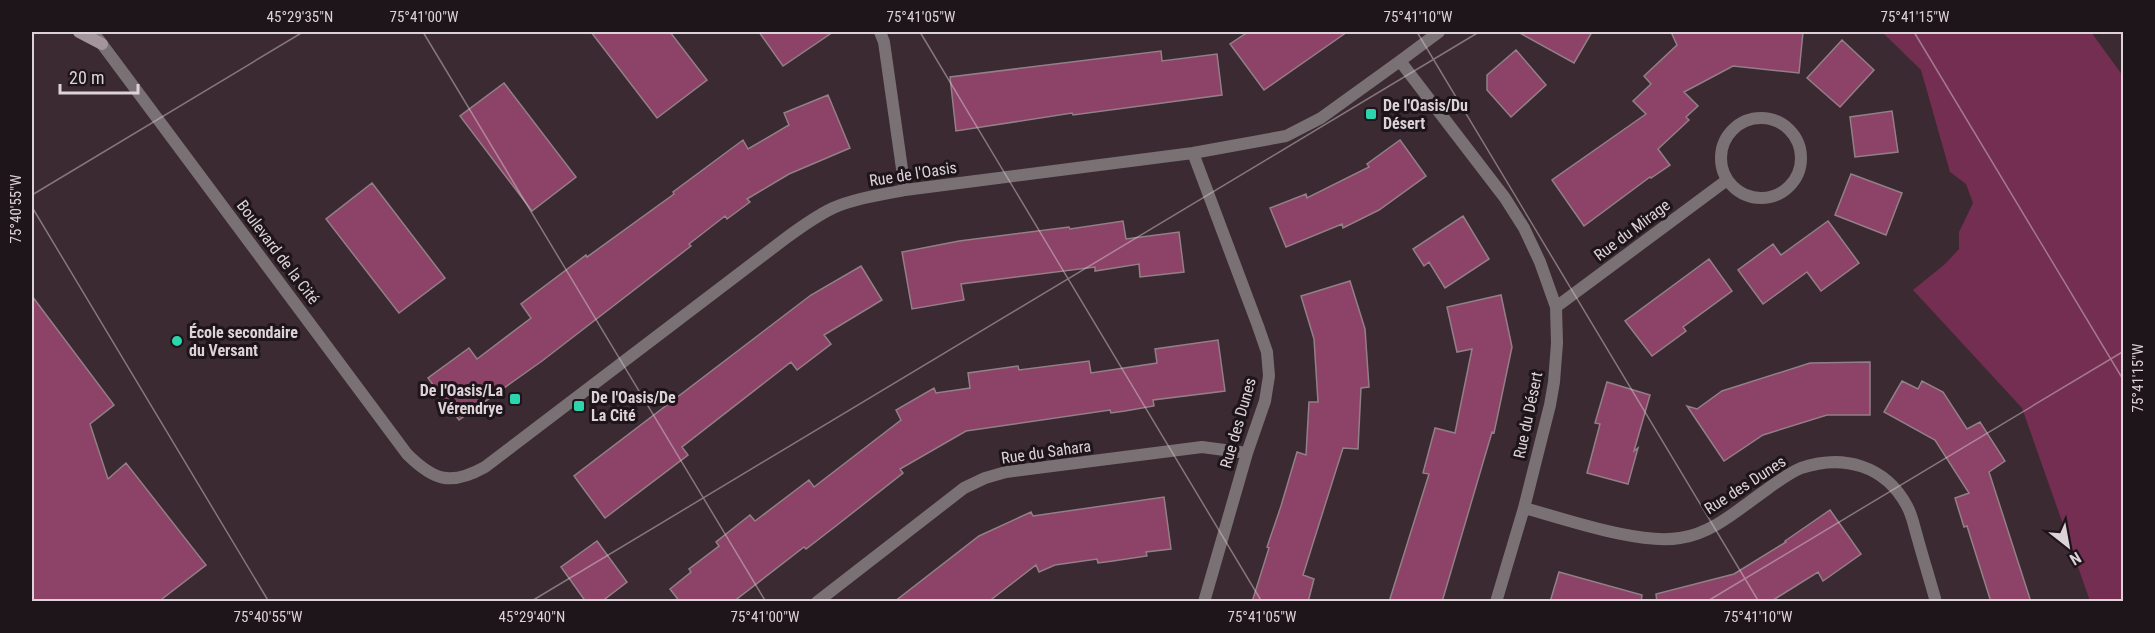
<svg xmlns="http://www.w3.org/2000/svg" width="2155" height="633" font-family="'Roboto Condensed',sans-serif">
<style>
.green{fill:#732e51}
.building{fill:#8c4367;stroke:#937f87;stroke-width:1.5}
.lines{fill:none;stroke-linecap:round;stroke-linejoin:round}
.minor{stroke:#7a7174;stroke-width:12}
.secondary{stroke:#a3959b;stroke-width:12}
.ticks{fill:none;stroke:#ddd2d7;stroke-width:1.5;stroke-opacity:0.45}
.poi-dot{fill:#2cd5ab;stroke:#1d1519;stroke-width:2}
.labels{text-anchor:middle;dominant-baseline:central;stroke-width:6;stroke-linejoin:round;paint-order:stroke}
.poi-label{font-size:16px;font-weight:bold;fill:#ddd2d7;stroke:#1d1519;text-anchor:start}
.street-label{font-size:16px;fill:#ddd2d7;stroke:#1d1519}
.neatline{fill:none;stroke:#ddd2d7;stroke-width:2}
.ticks-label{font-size:15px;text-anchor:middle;fill:#ddd2d7}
</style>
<rect width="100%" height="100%" fill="#3b2a31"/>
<!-- green -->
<path class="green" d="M1882,32H2091L2123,76V601H2090L2022,408L1913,290L1945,264L1959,249V232L1973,203L1966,184L1950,172L1921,70Z"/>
<!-- building -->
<path class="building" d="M591,32H670L707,80L657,118Z
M759,32H833L783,66Z
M1248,32H1347L1264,90L1230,44Z
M1518,32H1592L1574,63Z
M1671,32H1803L1799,73L1733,66L1684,92L1698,106L1686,117L1689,120L1658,149L1670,165L1651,178L1650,177L1584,226L1552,180L1646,114L1633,101L1651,84L1644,76L1677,45Z
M1842,40L1874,70L1840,107L1807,78Z
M1516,50L1546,85L1511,117L1487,90V75Z
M1161,51L1162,61L1217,54L1222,95L1073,115L1072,113L956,131L950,77Z
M504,83L576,177L532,211L460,116Z
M828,95L850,148L789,174L747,199L750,202L727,219L725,216L689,244L691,246L542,361L459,420L428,378L469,348L477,359L531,318L521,304L586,255L587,257L674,194L673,192L743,140L748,149L789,125L784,113Z
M1892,111L1898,152L1855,157L1850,117Z
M1400,140L1426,176L1379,210L1343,228L1342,224L1286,247L1270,208L1306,194L1307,198L1369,167L1367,164Z
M1851,174L1902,193L1886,235L1835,215Z
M372,183L445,278L399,313L326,219Z
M1463,216L1489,259L1445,288L1429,262L1424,266L1413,249Z
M1123,221L1126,239L1179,232L1184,272L1140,277L1139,264L1095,271V267L961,284L964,300L912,309L902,252L959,241L1069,227L1070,229Z
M1828,221L1859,263L1821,291L1807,272L1763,304L1738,270L1773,244L1781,255Z
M1709,259L1732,291L1683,327L1686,331L1652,356L1625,321Z
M861,266L882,300L824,335L831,344L797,370L791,362L682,447L688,455L605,518L574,476L811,295Z
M1350,281L1365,329L1369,387L1361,388L1358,449L1343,448L1303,575L1314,579L1308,602H1252L1269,548L1267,547L1281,506L1297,452L1306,455L1309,402H1318L1314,339L1301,296Z
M1501,295L1512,347L1494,433L1492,432L1442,602H1389L1429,474L1423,473L1435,428L1455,433L1472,349L1457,352L1447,307Z
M32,296L114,405L90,424L108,479L126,463L206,565L158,602H32Z
M1218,340L1225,391L1153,400L1154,406L1125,411L1111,413L1110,410L966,431L900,469L903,473L841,522L806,549L804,547L733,602H680L670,589L691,572L689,569L719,546L716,542L750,515L755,521L809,480L814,487L901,420L896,410L934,388L936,393L970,388L968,373L1018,366L1019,370L1089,361L1091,373L1157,363L1155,349Z
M1870,362V415H1827L1763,435L1724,461L1687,406L1697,409L1722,391L1810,363Z
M1902,381L1918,389L1922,381L1943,392L1967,429L1980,422L2005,461L1989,472L2031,602H1991L1967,526L1964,527L1955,498L1969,493L1935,440L1884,412Z
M1607,382L1650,395L1634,451L1638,448L1628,484L1587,473L1600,424L1595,423Z
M1164,497L1171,549L1146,552L1147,556L1113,561L1098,563L1097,559L1055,565L1039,572L1036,565L988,602H894L979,536L1031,512L1033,516Z
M1830,510L1861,554L1823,581L1818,572L1770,602H1657L1656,594L1734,574L1786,542L1785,541Z
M597,541L627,582L601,602H586L561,567Z
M1559,572L1642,595L1641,602H1550Z"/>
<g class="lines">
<!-- minor -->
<path class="minor" d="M93,32L407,454C434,481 451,486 485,467L786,238C801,227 816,216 833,208C856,198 881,195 905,190L1193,153L1286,136L1321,118L1400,61L1439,32
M880,32L884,42L905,190
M1400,61L1505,198L1524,228L1540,262L1556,307L1557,343L1554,382L1550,405L1524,508L1496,602
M1721 158a40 40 0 1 1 80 0a40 40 0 1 1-80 0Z
M1193,153L1258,326L1267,352L1269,376L1265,401L1247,453L1204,602
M1556,307L1727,180
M1524,508C1566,519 1638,545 1680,538C1712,534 1740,508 1766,490C1777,482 1789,473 1801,468C1843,454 1885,465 1907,506C1912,515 1914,526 1917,536C1923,558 1930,580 1936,602
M817,602L964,488L985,478L1006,472L1202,447L1247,453"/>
<!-- secondary -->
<path class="secondary" d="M79,32L102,44"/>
</g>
<!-- ticks -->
<path class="ticks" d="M423,32L766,602M920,32L1262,602M1417,32L1759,602M1914,32L2124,381M32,195L303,32M32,207L269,602M530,602L1479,32M1706,602L2124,351"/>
<!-- markers -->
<g class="poi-dot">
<rect x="1365" y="108" width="12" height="12" rx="3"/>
<circle cx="177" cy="341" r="6"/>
<rect x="509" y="393" width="12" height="12" rx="3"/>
<rect x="573" y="400" width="12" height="12" rx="3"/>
</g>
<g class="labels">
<!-- poi labels -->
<g class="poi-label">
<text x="1383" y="105">De l'Oasis/Du<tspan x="1383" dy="18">Désert</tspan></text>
<text x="189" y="332">École secondaire<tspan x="189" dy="18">du Versant</tspan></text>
<text x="503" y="390" text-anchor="end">De l'Oasis/La<tspan x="503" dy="18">Vérendrye</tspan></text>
<text x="591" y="397">De l'Oasis/De<tspan x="591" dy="18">La Cité</tspan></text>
</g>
<!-- street labels -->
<g class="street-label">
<text transform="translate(913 174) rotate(-9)">Rue de l'Oasis</text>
<text transform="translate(1632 230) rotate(-37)">Rue du Mirage</text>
<text transform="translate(278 252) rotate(53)">Boulevard de la Cité</text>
<text transform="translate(1528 415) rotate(-78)">Rue du Désert</text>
<text transform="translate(1238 423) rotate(-74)">Rue des Dunes</text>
<text transform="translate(1046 452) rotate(-8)">Rue du Sahara</text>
<text transform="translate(1745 485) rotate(-33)">Rue des Dunes</text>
</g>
</g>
<!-- border -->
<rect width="2155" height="633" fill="none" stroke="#1d1519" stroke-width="66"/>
<!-- north arrow -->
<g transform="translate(2068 546) rotate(149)" stroke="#1d1519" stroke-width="4.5" paint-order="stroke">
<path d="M0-4.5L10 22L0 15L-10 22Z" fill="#ddd2d7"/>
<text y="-9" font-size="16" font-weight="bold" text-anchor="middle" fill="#ddd2d7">N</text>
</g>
<!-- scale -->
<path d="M60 84v9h78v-9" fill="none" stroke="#ddd2d7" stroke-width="3"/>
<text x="69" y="84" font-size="18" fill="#ddd2d7" stroke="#1d1519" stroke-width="4.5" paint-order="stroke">20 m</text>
<rect x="33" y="33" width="2089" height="567" class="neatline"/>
<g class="ticks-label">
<text x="300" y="22">45°29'35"N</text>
<text x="424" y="22">75°41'00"W</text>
<text x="921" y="22">75°41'05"W</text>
<text x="1418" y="22">75°41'10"W</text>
<text x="1915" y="22">75°41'15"W</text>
<text transform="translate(16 209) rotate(-90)" y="5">75°40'55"W</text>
<text transform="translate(2138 378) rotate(-90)" y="5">75°41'15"W</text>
<text x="268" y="622">75°40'55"W</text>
<text x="532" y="622">45°29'40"N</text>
<text x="765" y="622">75°41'00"W</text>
<text x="1262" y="622">75°41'05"W</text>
<text x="1758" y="622">75°41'10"W</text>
</g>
</svg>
